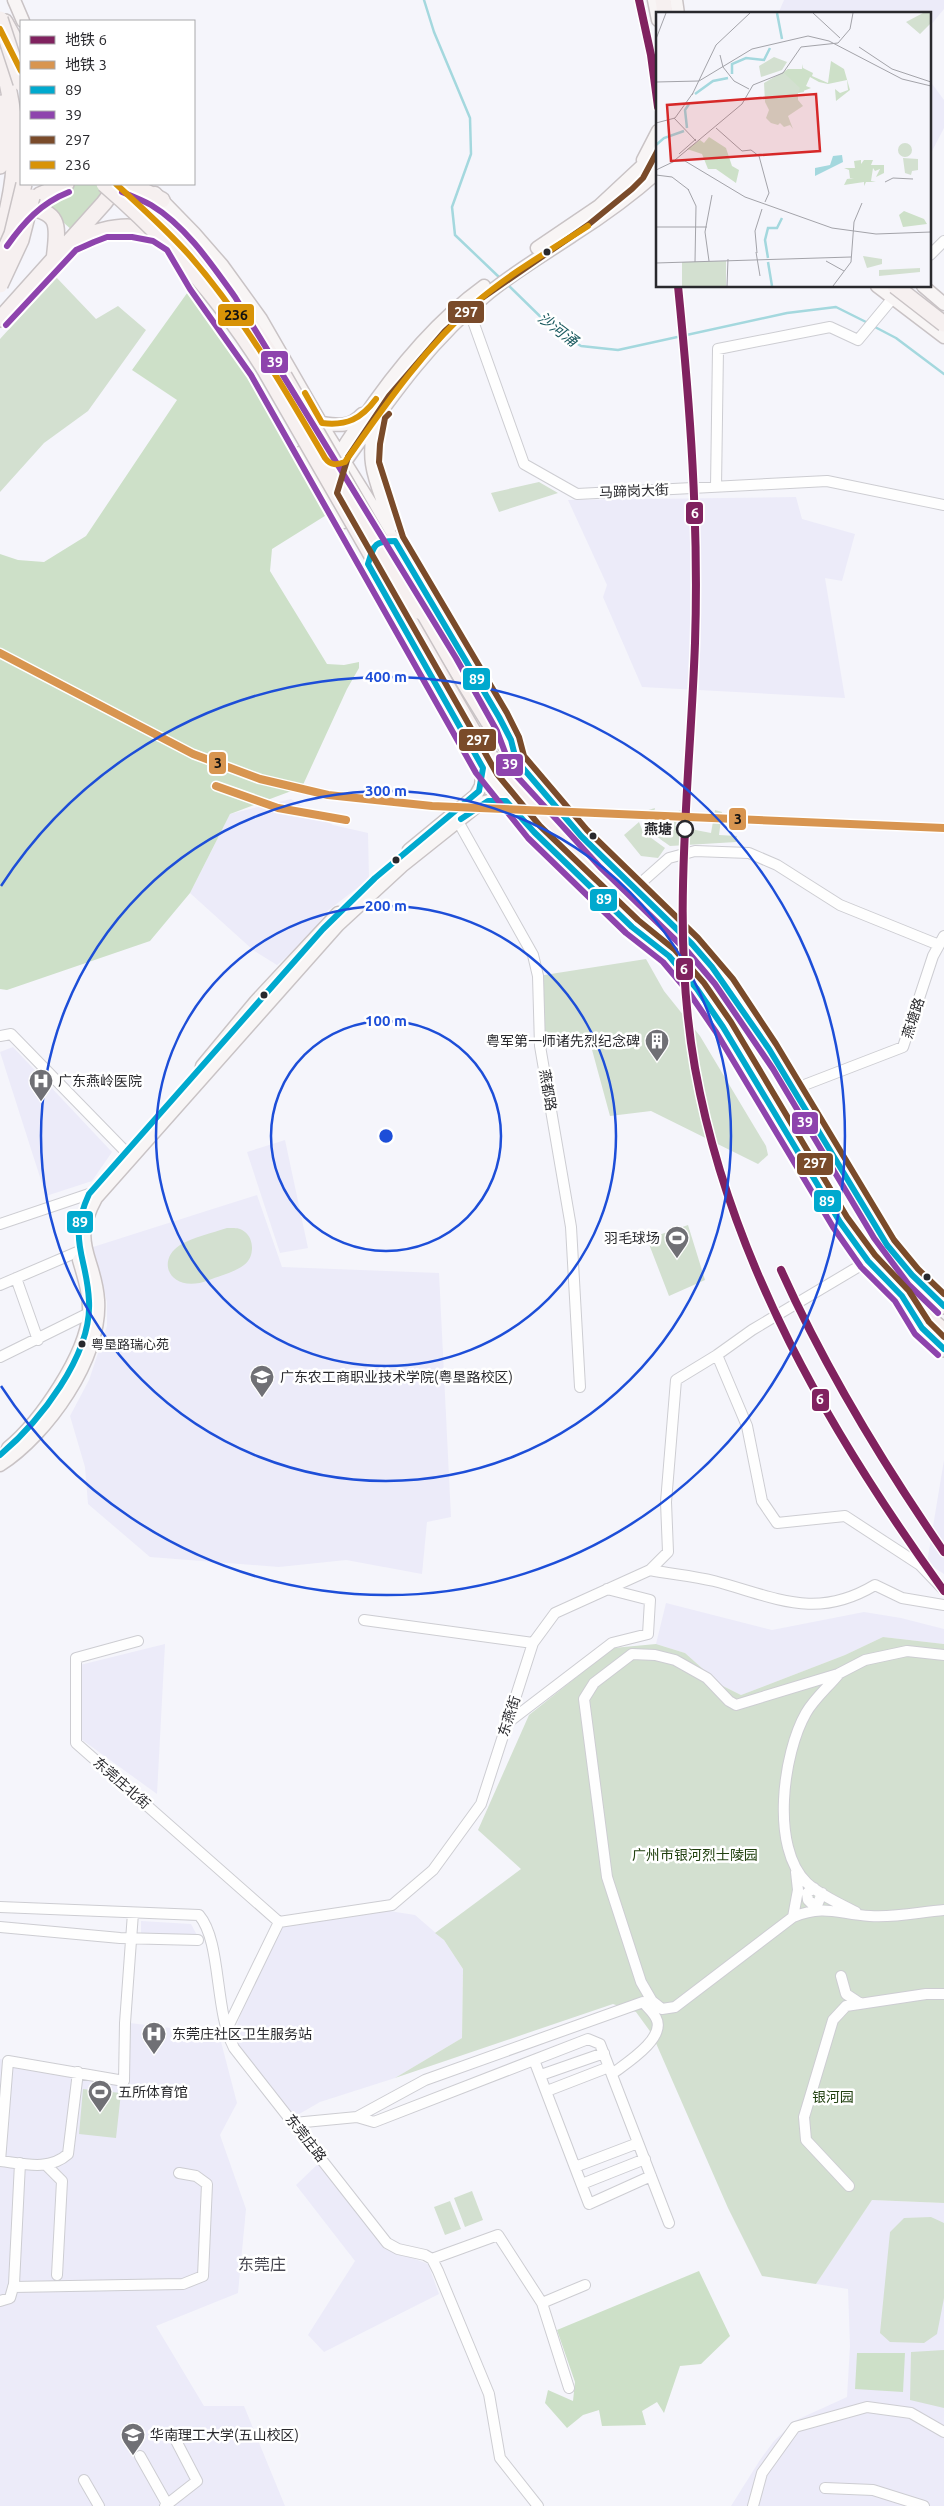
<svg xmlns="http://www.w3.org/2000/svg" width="944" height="2506" font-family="Ubuntu,'Noto Sans SC',sans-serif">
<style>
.built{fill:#ecebf9}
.green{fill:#d3e0d0}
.forest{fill:#cde0c8}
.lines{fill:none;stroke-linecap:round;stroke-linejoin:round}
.stream{stroke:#a4d8de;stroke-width:2.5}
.minor-casing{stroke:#cdcdd2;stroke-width:12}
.major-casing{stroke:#c9c3c5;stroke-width:15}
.highway-casing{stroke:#c9c3c5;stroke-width:18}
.minor{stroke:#fefefe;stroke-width:10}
.major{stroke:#f8f5f5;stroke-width:12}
.highway{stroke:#f6f0f0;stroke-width:15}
.highway-bridge-casing{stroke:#c9c3c5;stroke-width:18;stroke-linecap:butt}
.highway-bridge{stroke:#f6f0f0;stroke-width:15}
.bus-1-casing{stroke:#fff;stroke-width:10}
.bus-2-casing{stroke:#fff;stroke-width:10}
.bus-3-casing{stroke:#fff;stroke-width:10}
.bus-4-casing{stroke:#fff;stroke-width:10}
.bus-1{stroke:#00a9ce;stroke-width:6}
.bus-2{stroke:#8e44ad;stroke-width:6}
.bus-3{stroke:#7a4b2a;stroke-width:6}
.bus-4{stroke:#d89307;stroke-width:6}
.metro-1-casing{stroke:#fff;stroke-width:11}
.metro-2-casing{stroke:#fff;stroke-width:11}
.metro-1{stroke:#80225f;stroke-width:8}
.metro-2{stroke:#d89550;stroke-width:8}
.ring{fill:none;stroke:#1d4ed8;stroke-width:2.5}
.bus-dot{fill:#29292d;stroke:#fff;stroke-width:2}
.stop-dot{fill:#fff;stroke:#29292d;stroke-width:2.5}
.labels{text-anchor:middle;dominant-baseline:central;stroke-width:5;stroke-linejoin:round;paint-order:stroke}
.bus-label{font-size:13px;fill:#29292d;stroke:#fff;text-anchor:start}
.street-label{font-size:14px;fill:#29292d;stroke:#fff}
.stop-label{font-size:14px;font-weight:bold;fill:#29292d;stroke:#fff;text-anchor:end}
.poi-label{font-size:14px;fill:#29292d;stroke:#fff;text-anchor:start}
.park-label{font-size:14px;fill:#21400f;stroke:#fff}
.water-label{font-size:15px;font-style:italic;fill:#1a5a5f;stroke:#fff}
.quarter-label{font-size:16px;fill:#484852;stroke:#fff}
.inset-river{fill:none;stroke:#a4d8de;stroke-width:2.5}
.inset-road{fill:none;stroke:#a3a3a9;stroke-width:1}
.view{fill:#d62828;fill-opacity:0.15;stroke:#d62828;stroke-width:2.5}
.inset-edge{fill:none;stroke:#29292d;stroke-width:2.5}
.centre{fill:#1d4ed8;stroke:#fff;stroke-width:2.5}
.ring-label{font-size:15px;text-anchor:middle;font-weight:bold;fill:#1d4ed8;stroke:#fff;stroke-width:5;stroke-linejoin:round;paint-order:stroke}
.line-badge{stroke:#fff;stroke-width:2}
.badge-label{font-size:14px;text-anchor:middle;font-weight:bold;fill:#fff}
.pale-badge-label{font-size:14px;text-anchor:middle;font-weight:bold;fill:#111}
</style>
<rect width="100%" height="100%" fill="#f5f5fb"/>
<!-- built -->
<path class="built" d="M784,0H944V9L930,26V14H778Z
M930,81L944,100V128L930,155Z
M796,497L802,519L855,534L842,581L825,578L845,698L642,687L603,597L607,585L568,500Z
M291,799L333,825L368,833L369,879L326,912L308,939L277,965L253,950L190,893L230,814Z
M13,1047L112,1152L92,1181L46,1196L0,1052Z
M285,1140L308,1248L280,1253L247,1152Z
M257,1195L282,1267L439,1273L451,1517L427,1522L422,1574L346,1560L279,1567L150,1557L88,1504L85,1467L70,1416L89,1380L107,1326V1302L93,1247Z
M944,1460V1574L927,1563Z
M666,1603L772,1630L864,1612L901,1618L944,1629V1644L883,1637L845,1655L741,1695L721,1685L685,1653L656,1644Z
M165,1644L157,1794L81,1739L80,1665Z
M383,1910L415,1915L444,1940L463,1969L462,2038L395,2078L320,2102L294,2117L245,2063L234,2033L246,2000L281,1925Z
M141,1921L191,1924L198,1937L141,1934Z
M130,2023L219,2034L237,2103L220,2135L246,2209L238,2293L156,2326L204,2406H244L285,2506H0V2059L123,2081Z
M320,2162L389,2249L428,2264L439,2294L324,2352L308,2335L355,2261L296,2185Z
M872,2200L944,2203V2506H731L760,2460L774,2441L791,2425L790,2423L847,2397L850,2346L848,2289L816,2284Z"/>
<!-- green -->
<path class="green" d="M56,277L96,319L118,306L146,330L88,411L44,443L0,492V339Z
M539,482L558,493L499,512L491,493Z
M655,808L653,817L661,818L681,810L675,826L711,833L715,810L722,812L719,835L737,836L736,842L670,846C656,836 643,829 645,811Z
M639,822L643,832L665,848L658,858L641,856L624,835Z
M646,959L664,991L700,1036L766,1146L768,1155L758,1164L651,1111L610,1116L588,1035L544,1042L538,976Z
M688,1225L705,1280L669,1296L647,1239Z
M227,1228C233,1228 240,1227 245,1232C255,1240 254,1258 244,1265C235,1272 219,1276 209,1280C172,1295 154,1262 180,1245C193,1237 212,1233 227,1228Z
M883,1637L944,1644V2203L872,2200L816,2284L762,2276L728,2208L652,2034L636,2012L613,2004L395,2078L462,2038L463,1969L444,1940L435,1933L521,1869L478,1830L529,1715L613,1648L656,1644L685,1653L721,1685L741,1695L845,1655Z
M83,2089L121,2093L116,2138L79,2134Z
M472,2191L483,2220L465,2227L454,2198Z
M450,2201L461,2229L445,2235L434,2207Z
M931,2217L944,2223V2298L937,2334L924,2343L890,2342L880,2333L890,2232L904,2218Z
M944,2350V2408L910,2400L911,2352Z"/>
<!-- forest -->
<path class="forest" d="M75,184H100L106,190L73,231L45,206L52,193Z
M190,289L262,399L328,514L272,549L270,571L327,664L344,665L359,662V668L347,689L302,787L230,814L190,893L150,941L7,990L0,989V554L18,560L44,562L86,536L177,400L132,370Z
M699,2271L730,2336L701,2364L680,2366L664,2413L657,2402L642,2411L646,2425L602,2426L599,2410L583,2415L567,2428L545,2403L548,2390L573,2401L575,2382L557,2330Z
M857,2353H905L903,2392L855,2389Z"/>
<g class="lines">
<!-- stream -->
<path class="stream" d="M424,0L434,32L470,118L471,154L452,207L455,235L500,278
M508,285L552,328L581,346L618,350L787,313L836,307L868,323
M873,326L896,338L944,374"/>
<defs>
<path id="minor" d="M930,255L944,241
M469,310L524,464L577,494L827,481L944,505
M716,487L718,349L830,327L858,340L897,293
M455,816L533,955L538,976L540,1046L571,1227L580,1387
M634,889L669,858L695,851L749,853L777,865L840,905L939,945
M0,1036L11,1034L126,1152
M794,1089L903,1047L933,956L944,936
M0,1224L89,1194
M16,1278L38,1340
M0,1285L77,1252
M717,1355L747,1426L762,1501L777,1523L845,1516L920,1565L944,1590
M0,1357L89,1313
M650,1570C671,1574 693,1576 714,1581C775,1597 815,1621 875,1585L902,1598L944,1605
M364,1620L533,1643
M138,1641L76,1658V1743L279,1922
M944,1655L907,1651L865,1660L838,1674L736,1705L729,1701L707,1678L675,1660L655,1655L632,1654L594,1683L584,1699L607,1877L641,1982L652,2001L662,2009L675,2007L793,1917C825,1904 838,1914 870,1916C894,1918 920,1912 944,1910
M838,1675C828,1687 814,1699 806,1713C783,1753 770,1848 807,1883C820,1895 840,1904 856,1912
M506,1724L612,1643L648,1634L650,1600L607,1589
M814,1888L807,1893L808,1900L812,1904L818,1903L822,1893
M0,1907L199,1915C222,1942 214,2011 234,2048L387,2243L398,2249L425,2255L432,2259L438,2271L489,2394L500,2458L538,2506
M793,1917L798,1890L796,1872
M0,1927L120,1938L198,1940
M841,1976L846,1994L861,2004
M226,2031L279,1922L392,1905L433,1870L481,1804L533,1643L555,1613L650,1570L668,1552L666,1502L676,1380L717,1355L752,1330L868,1261
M534,2060L589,2204L651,2176
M78,2072L68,2154C49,2171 25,2164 0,2161L8,2061L124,2081L125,2023L133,1913
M541,2075L604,2053
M547,2091L609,2067
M357,2117L425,2080L643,2002C647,2007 653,2012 656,2018C667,2038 625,2064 612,2074
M294,2123L357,2117L374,2122L588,2039L600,2044L669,2223
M47,2166L62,2181L57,2275
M575,2167L638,2143
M582,2184L645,2159
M849,2186L806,2140L804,2117L833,2020L846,2006L926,1994H944
M432,2259L498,2235L542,2303L569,2388
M13,2287L183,2284L203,2276L207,2184L196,2176L179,2173
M0,2301L10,2298L14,2284L20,2163
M542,2303L585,2285
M140,2456L167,2504
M84,2480L99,2506
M825,2488L873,2490L924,2506
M165,2506L197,2481L172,2433
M753,2506L762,2473L795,2427L867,2407L911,2413L944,2432"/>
<path id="major" d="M14,0L23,21
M654,0L658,20
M676,0L678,14
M643,160L658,131
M155,193L194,233L222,265L261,319L329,437L442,617L506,728L515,755
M537,248L599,206L658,151
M877,286L944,337
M923,286L944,304
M322,423C339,426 350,427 362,414
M375,423C364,467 379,485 391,526
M303,451L344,522
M337,460C342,447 351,436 359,424C393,373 434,322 484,286
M328,462L336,465L345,462C389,400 430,340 490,292C516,271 545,254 572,236C602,217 631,196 658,172
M371,568L483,768L506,801L534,832L605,902L661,950
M409,850L476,795L481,786L483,768
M202,1066L256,1001L338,913
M8,1448C40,1422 86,1355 89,1313C90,1295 84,1277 79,1260
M0,1465C47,1435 102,1358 98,1300C95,1256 70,1245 96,1198L338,925L402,866L481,803L496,799L506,801"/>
<path id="highway" d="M663,0L665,14
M5,22L21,51
M0,56C20,123 20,171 0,238
M2,103L6,150
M0,166V138
M125,184C188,242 241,303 284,376
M132,185L162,200
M25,207C64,212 57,229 54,261
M24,208L40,195L66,184
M74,241C100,229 133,219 160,236
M0,319L104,203L110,195L113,184
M373,548L380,541H395
M421,612L488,721L516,760L581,836L692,944L726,984L769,1049L887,1245L912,1275L944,1306
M560,839L637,916L697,989L723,1027L840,1222L868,1261L902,1296L944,1331
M910,1311L922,1328L944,1349"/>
</defs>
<!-- minor casing -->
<use href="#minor" class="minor-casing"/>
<!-- major casing -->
<use href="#major" class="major-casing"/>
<!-- highway casing -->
<use href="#highway" class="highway-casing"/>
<!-- minor -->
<use href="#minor" class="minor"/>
<!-- major -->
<use href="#major" class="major"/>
<!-- highway -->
<use href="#highway" class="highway"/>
<defs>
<path id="highway-bridge" d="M0,19L21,83
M104,184C167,238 221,299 265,370L478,740L523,800L560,839
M0,261L12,234L24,184
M0,285L21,240L32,197
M895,286L944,324
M284,376L421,612"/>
</defs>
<!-- highway-bridge casing -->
<use href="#highway-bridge" class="highway-bridge-casing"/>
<!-- highway-bridge -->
<use href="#highway-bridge" class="highway-bridge"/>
<defs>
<path id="bus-1" d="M461,819L488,801H506L534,832L632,927L669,956L697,989L723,1027L840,1222L868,1261L902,1296L922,1328L944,1349
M0,1455C39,1422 92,1356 89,1301C87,1255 67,1242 89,1194L323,929L375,878L479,791L483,768L368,564C374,545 374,541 395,541L499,717L511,740L516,760L581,836L692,944L712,967L769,1049L887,1245L912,1275L944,1306"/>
<path id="bus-2" d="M122,192C132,196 142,200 151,205C186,226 212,265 235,297L456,658L497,731L512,771L600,867L688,952L715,984L773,1069L874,1238L909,1285L938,1313
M7,246C24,222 41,203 69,192
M6,325L76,250L94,242L107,237H132L153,241L167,250L190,289L251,375L476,773L528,838L626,933L663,962L690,994L716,1032L833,1227L861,1267L895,1301L915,1334L938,1355"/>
<path id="bus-3" d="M658,150L643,178L632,189L588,225L482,298L445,331L389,396L348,457L337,493L497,774L540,826L638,920L675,950L704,983L731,1022L847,1217L875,1255L909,1291L929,1322L944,1337
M389,414L385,418L380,444L379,462L403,537L507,713L519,737L524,756L541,776L587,830L698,938L733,979L776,1044L894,1240L918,1269L944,1294"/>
<path id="bus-4" d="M0,29L21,71
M116,184C141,207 167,230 190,256C243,317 284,388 325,458C331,466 337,465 345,462C385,405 425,347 478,301C512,272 551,250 588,226
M305,393L322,423C347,426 361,419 376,399"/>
</defs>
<!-- bus-1 casing -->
<use href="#bus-1" class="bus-1-casing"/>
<!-- bus-2 casing -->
<use href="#bus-2" class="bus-2-casing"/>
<!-- bus-3 casing -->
<use href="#bus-3" class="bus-3-casing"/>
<!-- bus-4 casing -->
<use href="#bus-4" class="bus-4-casing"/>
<!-- bus-1 -->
<use href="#bus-1" class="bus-1"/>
<!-- bus-2 -->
<use href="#bus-2" class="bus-2"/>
<!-- bus-3 -->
<use href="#bus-3" class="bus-3"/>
<!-- bus-4 -->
<use href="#bus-4" class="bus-4"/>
<defs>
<path id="metro-1" d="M639,0L651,55L658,107
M678,286C690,405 699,524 695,643C690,784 670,928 695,1068C730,1262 830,1433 944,1591
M781,1270C826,1370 882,1462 944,1552"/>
<path id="metro-2" d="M0,653L193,754L260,779L328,795L432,806L944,828
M216,786L278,808L346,820"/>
</defs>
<!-- metro-1 casing -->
<use href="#metro-1" class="metro-1-casing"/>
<!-- metro-2 casing -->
<use href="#metro-2" class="metro-2-casing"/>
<!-- metro-1 -->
<use href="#metro-1" class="metro-1"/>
<!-- metro-2 -->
<use href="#metro-2" class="metro-2"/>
</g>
<!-- distance rings -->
<g class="ring">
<circle cx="386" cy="1136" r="115"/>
<circle cx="386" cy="1136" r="230"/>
<circle cx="386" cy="1136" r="345"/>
<path d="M1 886A459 459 0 1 1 1 1386"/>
</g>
<!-- icons -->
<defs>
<symbol id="building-pin" viewBox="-11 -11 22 30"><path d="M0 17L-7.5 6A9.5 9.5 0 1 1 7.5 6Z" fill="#707075" stroke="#fff"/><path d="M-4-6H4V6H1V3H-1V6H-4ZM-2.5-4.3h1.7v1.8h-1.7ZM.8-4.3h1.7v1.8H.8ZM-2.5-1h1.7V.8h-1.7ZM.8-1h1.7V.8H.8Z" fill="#fff"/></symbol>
<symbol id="hospital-pin" viewBox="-11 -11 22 30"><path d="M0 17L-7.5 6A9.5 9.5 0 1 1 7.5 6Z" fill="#707075" stroke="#fff"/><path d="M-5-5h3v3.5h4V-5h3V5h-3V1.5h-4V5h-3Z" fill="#fff"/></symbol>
<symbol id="stadium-pin" viewBox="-11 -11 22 30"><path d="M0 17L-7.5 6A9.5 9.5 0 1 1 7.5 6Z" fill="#707075" stroke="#fff"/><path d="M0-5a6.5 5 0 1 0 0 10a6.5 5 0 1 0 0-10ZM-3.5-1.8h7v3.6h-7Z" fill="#fff"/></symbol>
<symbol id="university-pin" viewBox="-11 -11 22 30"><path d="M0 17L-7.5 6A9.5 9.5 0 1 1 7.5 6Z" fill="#707075" stroke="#fff"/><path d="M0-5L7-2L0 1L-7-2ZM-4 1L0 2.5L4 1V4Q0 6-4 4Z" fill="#fff"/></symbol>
</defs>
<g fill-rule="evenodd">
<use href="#building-pin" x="643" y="1027" width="28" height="38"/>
<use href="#hospital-pin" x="27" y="1067" width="28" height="38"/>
<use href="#stadium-pin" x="663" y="1224" width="28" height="38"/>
<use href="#university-pin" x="248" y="1363" width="28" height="38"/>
<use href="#hospital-pin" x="140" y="2020" width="28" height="38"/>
<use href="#stadium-pin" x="86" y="2078" width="28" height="38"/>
<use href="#university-pin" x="119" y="2421" width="28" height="38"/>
</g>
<!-- markers -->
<g class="bus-dot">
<circle cx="547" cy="252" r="4.5"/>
<circle cx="593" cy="836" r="4.5"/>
<circle cx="396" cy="860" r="4.5"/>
<circle cx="264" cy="995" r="4.5"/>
<circle cx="927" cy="1277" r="4.5"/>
<circle cx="82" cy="1344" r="4.5"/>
</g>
<circle class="stop-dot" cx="685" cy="829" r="8"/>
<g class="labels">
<!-- bus labels -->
<g class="bus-label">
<text x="91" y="1344">粤垦路瑞心苑</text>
</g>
<!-- street labels -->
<g class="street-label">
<text transform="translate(634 491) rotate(-3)">马蹄岗大街</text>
<text transform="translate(913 1018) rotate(-72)">燕塘路</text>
<text transform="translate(548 1090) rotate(80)">燕都路</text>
<text transform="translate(509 1716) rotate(-72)">东燕街</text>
<text transform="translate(122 1783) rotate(41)">东莞庄北街</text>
<text transform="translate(306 2138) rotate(52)">东莞庄路</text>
</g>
<!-- stop labels -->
<g class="stop-label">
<text x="672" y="829">燕塘</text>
</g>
<!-- poi labels -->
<g class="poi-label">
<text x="640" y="1041" text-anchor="end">粤军第一师诸先烈纪念碑</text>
<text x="58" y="1081">广东燕岭医院</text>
<text x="660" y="1238" text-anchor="end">羽毛球场</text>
<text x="280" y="1377">广东农工商职业技术学院(粤垦路校区)</text>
<text x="172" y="2034">东莞庄社区卫生服务站</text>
<text x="118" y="2092">五所体育馆</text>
<text x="150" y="2435">华南理工大学(五山校区)</text>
</g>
<!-- park labels -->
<g class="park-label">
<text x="695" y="1855">广州市银河烈士陵园</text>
<text x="833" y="2097">银河园</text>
</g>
<!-- water labels -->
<g class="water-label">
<text transform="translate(558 329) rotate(37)">沙河涌</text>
</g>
<!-- quarter labels -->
<g class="quarter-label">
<text x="262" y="2264">东莞庄</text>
</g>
</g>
<!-- overview -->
<g transform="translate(656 12)">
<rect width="275" height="275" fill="#f5f5fb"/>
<path d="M267,1H275V11L264,22L250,10ZM118,45L131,50L126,58L105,65L103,54ZM132,57H146L148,80L142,81V88L147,94L132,104L137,117L134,113L128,115L124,111L122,113L115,111L110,106L113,98L109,90L108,71ZM242 138a7 7 0 1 1 14 0a7 7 0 1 1-14 0ZM247,146L262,147V158L256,159L255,163L249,161ZM207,244L226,247V252L211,256ZM70,249V274H26V250ZM264,256V260L223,264V258Z" fill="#d3e0d0"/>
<path d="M175,49L188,57L194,78L180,89L179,77L184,81L192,78L191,68L172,72L163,70L154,65L150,74L155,76L142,81L144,76L128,61L132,57H146L147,52V56L157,61L156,64L172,71ZM53,125L70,136L76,154L83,158L80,171L60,157H52L46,142L31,137L44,128L48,131ZM205,148V152L208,148H217L215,153H228V161L220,165L224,157L219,159L217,156L215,169L220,170H210L208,174V170L188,173L191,167L198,166H194L193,158L188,156H199L198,149ZM248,199L268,207L271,212L247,215L243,203Z" fill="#cde0c8"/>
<path d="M186,143L187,150L159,164V156L174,153L177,144Z" fill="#a4d8de"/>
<path class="inset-river" d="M121,1L126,27M76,62V52L90,46L108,48L114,36M39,82L57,69L72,66M31,116L29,98L33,92M0,133L8,126L28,119M112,246L109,228L112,216H121L126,206M112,250L116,274"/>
<path class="inset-road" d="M157,1L184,26M0,27L10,1M203,35L236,57L275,70M64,43L67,55L78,69L93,77M0,70L43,69L96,37L152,24L173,29L246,67L275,74M36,83L60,33L94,1M18,106L40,129M0,111L19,106L37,81M60,116L86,139L95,138L103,144L113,181L109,190M23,142L40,127M19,148L86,92L97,73L127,61L145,35L182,31L194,17L197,1M0,158L19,149H29L89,185L176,216L220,222L275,220M0,163L16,165L33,178M229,170L237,166L257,167M32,177L40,194L39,250M0,215H51M100,240L104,264M101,241L99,219L106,197M53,249L49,220L56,183M170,249L188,259M0,251L195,245M71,274L72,247M177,274L195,250L198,210L206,191"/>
<path class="view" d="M160,82L164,139L15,149L11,93Z"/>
<rect width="275" height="275" class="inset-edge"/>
</g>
<circle cx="386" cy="1136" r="8" class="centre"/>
<g class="ring-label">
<text x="386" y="682">400 m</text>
<text x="386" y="796">300 m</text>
<text x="386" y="911">200 m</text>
<text x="386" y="1026">100 m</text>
</g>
<g class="line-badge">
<rect x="447" y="300" width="38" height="24" rx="5" fill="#7a4b2a"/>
<rect x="217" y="303" width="38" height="24" rx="5" fill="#d89307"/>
<rect x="260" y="350" width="29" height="24" rx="5" fill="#8e44ad"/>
<rect x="685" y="501" width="19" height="24" rx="5" fill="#80225f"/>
<rect x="462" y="667" width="29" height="24" rx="5" fill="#00a9ce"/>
<rect x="458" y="728" width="39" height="24" rx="5" fill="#7a4b2a"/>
<rect x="208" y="751" width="19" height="24" rx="5" fill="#d89550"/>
<rect x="495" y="753" width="29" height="24" rx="5" fill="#8e44ad"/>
<rect x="728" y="807" width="19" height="24" rx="5" fill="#d89550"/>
<rect x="589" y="888" width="29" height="24" rx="5" fill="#00a9ce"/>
<rect x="675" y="957" width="19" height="24" rx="5" fill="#80225f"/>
<rect x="791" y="1111" width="28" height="24" rx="5" fill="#8e44ad"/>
<rect x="796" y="1152" width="38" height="24" rx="5" fill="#7a4b2a"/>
<rect x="813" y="1189" width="29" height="24" rx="5" fill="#00a9ce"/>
<rect x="66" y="1210" width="28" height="24" rx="5" fill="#00a9ce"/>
<rect x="811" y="1388" width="19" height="24" rx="5" fill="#80225f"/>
</g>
<g class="badge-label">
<text x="466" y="317">297</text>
<text x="275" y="367">39</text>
<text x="695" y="518">6</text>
<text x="477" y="684">89</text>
<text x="478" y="745">297</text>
<text x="510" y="769">39</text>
<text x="604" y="904">89</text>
<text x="684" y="974">6</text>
<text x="805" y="1127">39</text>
<text x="815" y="1168">297</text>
<text x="827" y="1206">89</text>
<text x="80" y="1227">89</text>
<text x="820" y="1404">6</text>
</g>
<g class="pale-badge-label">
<text x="236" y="320">236</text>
<text x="218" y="768">3</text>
<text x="738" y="824">3</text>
</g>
<!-- legend -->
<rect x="20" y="20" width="175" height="165" fill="#ffffff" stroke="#a9a9ab"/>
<rect x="30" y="36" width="25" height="8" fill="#80225f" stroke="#a9a9ab"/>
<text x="65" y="45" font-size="15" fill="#29292d">地铁 6</text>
<rect x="30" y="61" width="25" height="8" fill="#d89550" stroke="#a9a9ab"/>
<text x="65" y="70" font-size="15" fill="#29292d">地铁 3</text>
<rect x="30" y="86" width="25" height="8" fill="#00a9ce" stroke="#a9a9ab"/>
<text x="65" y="95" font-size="15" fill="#29292d">89</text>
<rect x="30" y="111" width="25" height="8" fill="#8e44ad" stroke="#a9a9ab"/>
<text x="65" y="120" font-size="15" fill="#29292d">39</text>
<rect x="30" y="136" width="25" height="8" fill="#7a4b2a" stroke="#a9a9ab"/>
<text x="65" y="145" font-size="15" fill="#29292d">297</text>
<rect x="30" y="161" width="25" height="8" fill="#d89307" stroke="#a9a9ab"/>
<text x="65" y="170" font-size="15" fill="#29292d">236</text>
</svg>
